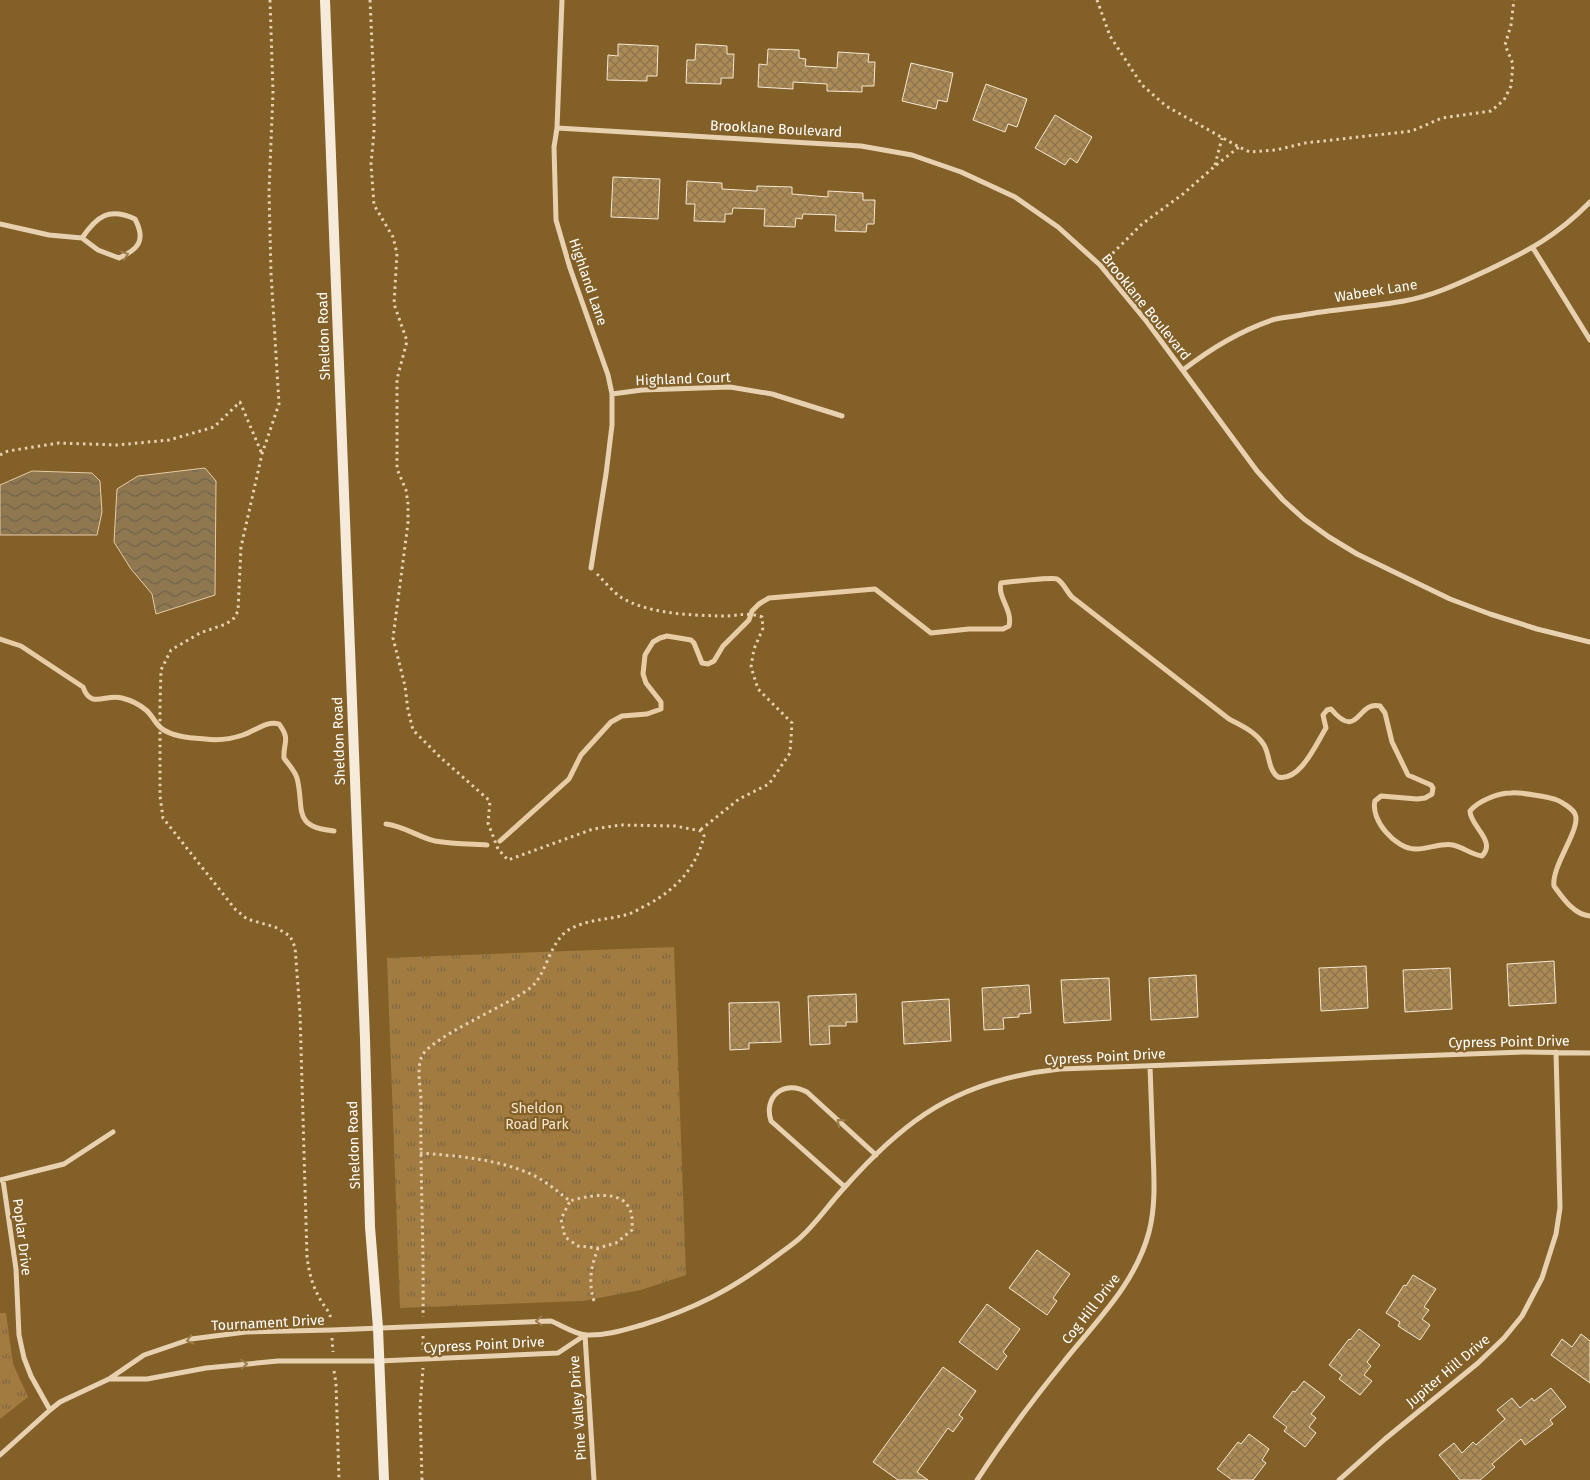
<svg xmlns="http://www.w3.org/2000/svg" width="1590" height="1480" font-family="'Fira Sans',sans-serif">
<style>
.park{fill:url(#park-tufts)}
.water{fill:url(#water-waves);stroke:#e7cca5}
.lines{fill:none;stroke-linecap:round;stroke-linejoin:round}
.stream{stroke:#e7cca5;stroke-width:5}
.building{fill:url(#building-cross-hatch);stroke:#f5e8d3}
.path{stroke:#e7d1b0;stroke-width:3;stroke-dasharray:2.5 4;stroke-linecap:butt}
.street{stroke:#e7d1b0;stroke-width:5}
.secondary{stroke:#f6ebda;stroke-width:10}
.oneway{stroke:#9c7c49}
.labels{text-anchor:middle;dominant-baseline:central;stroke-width:4.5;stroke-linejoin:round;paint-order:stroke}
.street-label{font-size:14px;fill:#fff;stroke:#836027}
.park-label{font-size:14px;fill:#f5e8d3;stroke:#836027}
</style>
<defs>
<pattern id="park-tufts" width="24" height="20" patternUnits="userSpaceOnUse" patternTransform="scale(1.25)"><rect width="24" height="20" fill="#a17b3f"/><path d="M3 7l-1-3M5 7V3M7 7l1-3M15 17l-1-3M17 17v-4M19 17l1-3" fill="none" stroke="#7f6844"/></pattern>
<pattern id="water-waves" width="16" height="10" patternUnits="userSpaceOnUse" patternTransform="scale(1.25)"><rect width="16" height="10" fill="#8f774f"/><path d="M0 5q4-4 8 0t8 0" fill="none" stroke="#71644e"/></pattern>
<pattern id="building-cross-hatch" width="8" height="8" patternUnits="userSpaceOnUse" patternTransform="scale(1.25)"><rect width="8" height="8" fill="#ac8a54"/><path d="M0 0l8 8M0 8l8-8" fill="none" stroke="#8a7451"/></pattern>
</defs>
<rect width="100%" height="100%" fill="#836027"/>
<!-- park -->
<path class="park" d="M674,947L686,1275L641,1290L583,1301L400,1308L387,958Z
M0,1313H6L13,1364L28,1397L0,1419Z"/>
<!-- water -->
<path class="water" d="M205,468L216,481L215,595L156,614L152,594L131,569L114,542L117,489L138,476Z
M32,471L92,473L100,481L102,512L97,535H0V485Z"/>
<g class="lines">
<!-- stream -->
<path class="stream" d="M0,639L21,646L83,687C91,710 106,693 122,698C130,700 140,705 146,710C152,715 155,723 161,728C172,737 192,738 205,739C218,741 231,739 243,735C255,731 267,720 279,724C291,740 283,742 284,758C288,764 295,771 297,778C305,809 291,827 334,831
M386,824C404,826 418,837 435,841C452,844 470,844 487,845
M500,841L569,779L581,755L611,722L622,716L647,714L661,709V702L646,683L643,674L645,655L653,642L660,638L667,636L691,640L694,643L702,663L708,664L714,661L723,646L749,620L752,611L759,604L769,598L875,589L931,633L969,629H1003L1009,626C1013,610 997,597 1001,583C1008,582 1053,577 1057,579C1063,582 1067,592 1072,597L1229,719C1241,725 1256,732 1264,745C1270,755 1268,770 1278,777C1300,782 1316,744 1326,728L1323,715L1327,710L1331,709C1359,742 1357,700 1380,706L1385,713L1392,742L1408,775L1431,785L1433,788L1432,794L1425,798L1417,799L1381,796L1375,801C1370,820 1396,849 1415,849C1427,850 1442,842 1453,845C1463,847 1472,855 1482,856C1497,841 1470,826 1470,811C1478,801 1498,793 1511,793C1518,792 1550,797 1557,800C1562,802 1573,809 1575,814C1582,828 1551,866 1554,886C1563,898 1574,915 1590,916"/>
</g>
<!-- building -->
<path class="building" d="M618,44L658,46L657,76H647V81L607,80L608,55L618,56Z
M696,44L727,46V54H734L733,78H721V84L686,83L687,60H695Z
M768,49L799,50V58L806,59L805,66L837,68L838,52L869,54L868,62H875L874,86H862V92L827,91V84L793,82V89L758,87L759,64L767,65Z
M911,63L953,73L947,102L938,100L936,109L902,101Z
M986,84L1027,99L1017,127L1008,124L1005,132L973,120Z
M1055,115L1092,137L1077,163L1070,158L1065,165L1035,148Z
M613,177L660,179L658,219L611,217Z
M687,181L722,183V189L757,191V186L792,187V194L828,197V191L863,193V200H875L874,224H867L866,232L835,231L836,215L803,214L802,219L796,218L795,227L764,226L765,209L733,208L732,214H725V222L694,221L695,204H686Z
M1554,961L1556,1003L1509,1006L1507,964Z
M1366,966L1368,1008L1321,1011L1319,968Z
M1450,968L1452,1009L1405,1012L1403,970Z
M1196,975L1198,1017L1151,1020L1149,978Z
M1109,978L1111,1020L1064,1023L1061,980Z
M1029,985L1031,1013L1019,1014V1017L1003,1018L1004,1029L984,1030L982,988Z
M856,994L857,1022H846V1026H829L830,1044L810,1045L808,996Z
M949,999L951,1041L904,1044L902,1002Z
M779,1002L781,1042L749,1043V1049L730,1050L729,1003Z
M1037,1250L1070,1274L1053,1298L1057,1301L1047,1315L1009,1288Z
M1413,1275L1436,1289L1424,1307L1429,1310L1422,1319L1430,1325L1420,1340L1398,1326L1400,1322L1386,1313L1404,1285L1406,1286Z
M987,1304L1020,1329L1003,1352L1007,1356L997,1370L959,1342Z
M1359,1329L1380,1345L1367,1362L1371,1366L1364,1375L1372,1381L1360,1395L1339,1379L1342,1375L1329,1365L1349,1339L1350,1340Z
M1581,1334L1590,1341V1383L1551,1355L1562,1339L1572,1347Z
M943,1367L976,1391L959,1415L963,1418L953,1432L948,1428L917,1472L928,1480H898L873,1462Z
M1304,1381L1325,1397L1311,1414L1316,1418L1309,1427L1316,1433L1305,1447L1284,1431L1287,1427L1273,1417L1293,1391L1295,1392Z
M1551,1388L1566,1407L1550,1420L1553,1424L1525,1445L1521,1439L1492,1464L1495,1467L1480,1480H1460L1439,1455L1454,1443L1462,1453L1473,1442L1476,1445L1505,1419L1497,1410L1512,1398L1520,1408L1532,1398L1534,1401Z
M1249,1434L1269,1449L1262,1460L1266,1463L1253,1480H1232L1217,1469L1238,1442L1241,1444Z"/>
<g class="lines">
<!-- path -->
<path class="path" d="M270,0L273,92L269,192L271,273L279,404L262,454L241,547L238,611L234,618L226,624L200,633L171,650L161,670L160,706V796L163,818L235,909L247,919L275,927L290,936L295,947L300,1013L307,1257C309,1272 312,1285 320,1299C324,1307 330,1311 331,1320
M370,0L374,88V132L371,164L374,205L393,237L397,253L394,304L407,341L397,379V469L406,490L408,504V523L393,638L405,686L408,710L413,730L440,757L490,801L488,823L498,849L508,860L593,829L621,825L675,826L701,831L704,836C696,868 677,888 649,904C642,907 635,912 629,914C609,920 588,919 570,929C549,941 547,975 530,988C509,1005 431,1037 422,1056C416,1069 421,1088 421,1101C420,1173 424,1245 423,1317
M1097,0L1110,36L1142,85L1166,106L1239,147L1250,152L1276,150L1305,143L1412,131L1442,118L1491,111L1504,100L1511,86L1513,64L1505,45L1511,25L1514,0
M1215,165L1222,138
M1108,258L1142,224L1183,194L1215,166L1239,147
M0,455L8,451L59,443L117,445L169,440L214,427L240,402L262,454
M597,574C604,581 613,592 622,598C650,614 689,615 720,616C737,617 744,611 762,617L763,628L754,649L751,667L758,689L792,723L790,753L769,784L739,799L699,831
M420,1153C459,1156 512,1160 545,1182C554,1188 562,1195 570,1201C586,1196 622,1188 630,1210C633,1215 632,1224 632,1230L616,1243L598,1248L578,1246L565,1237L561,1219L570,1201
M594,1301C588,1280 591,1268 598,1248
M423,1336V1350
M332,1338L333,1352
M334,1371L336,1383L339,1480
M422,1480L420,1407L423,1368"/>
<!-- street -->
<path class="street" d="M562,0L557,128L554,147L556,220L570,268L608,375L612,394V425L606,474L591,568
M557,128L861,146L912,155L961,172L1015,197L1058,227L1100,265L1147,322L1257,471L1283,500L1304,519L1329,537L1357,554L1450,599L1490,614L1537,629L1590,642
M0,224L49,235L82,238L98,250L119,258C139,249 146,240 135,219C109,207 97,216 82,238
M1533,248L1590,340
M1183,370C1210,349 1240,331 1272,320C1282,317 1292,317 1302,315C1336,309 1370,307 1404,301C1433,296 1460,283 1486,271C1528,251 1557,236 1590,202
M612,394L642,390L730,387L772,394L842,416
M0,1180L64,1164L113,1132
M3,1180L16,1269L19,1335L24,1358L31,1376L50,1410
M845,1187L771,1121C763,1097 784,1079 807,1092L876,1155
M585,1335L594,1480
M110,1379H147L206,1368L278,1361H379L558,1353L585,1335
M0,1455L50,1410L60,1402L109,1379L144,1355L191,1339L246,1332L332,1330L551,1321C561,1325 575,1334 586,1335C605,1336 624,1330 642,1325C694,1309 731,1290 775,1257C784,1250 794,1244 802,1236C817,1222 830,1203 844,1188C868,1161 895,1134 925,1114C964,1088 1013,1074 1060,1069L1524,1052L1590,1053
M977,1480C1003,1440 1032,1401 1062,1364C1095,1322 1135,1285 1149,1232C1156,1205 1154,1177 1153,1149C1152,1121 1151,1093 1150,1066
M1339,1480L1385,1439L1478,1363L1504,1338L1522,1316L1542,1278L1556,1234L1560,1208L1556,1052"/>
<!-- secondary -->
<path class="secondary" d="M325,0L365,1039L370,1227L378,1328L384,1480"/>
</g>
<!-- one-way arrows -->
<defs><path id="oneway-chevron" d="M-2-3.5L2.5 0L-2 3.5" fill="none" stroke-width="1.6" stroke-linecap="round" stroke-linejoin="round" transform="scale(1.25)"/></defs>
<g class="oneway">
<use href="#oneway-chevron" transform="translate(125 255) rotate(-18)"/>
<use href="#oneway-chevron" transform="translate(840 1122) rotate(-139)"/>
<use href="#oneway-chevron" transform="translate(539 1321) rotate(177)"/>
<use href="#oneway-chevron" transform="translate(190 1340) rotate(166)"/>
<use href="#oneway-chevron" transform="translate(244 1364) rotate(-5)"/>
</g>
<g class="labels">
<!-- street labels -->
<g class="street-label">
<text transform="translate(776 129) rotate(3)">Brooklane Boulevard</text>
<text transform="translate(588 282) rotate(71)">Highland Lane</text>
<text transform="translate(1376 291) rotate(-9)">Wabeek Lane</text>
<text transform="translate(1146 307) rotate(51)">Brooklane Boulevard</text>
<text transform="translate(324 336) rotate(-92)">Sheldon Road</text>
<text transform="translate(683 379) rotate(-2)">Highland Court</text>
<text transform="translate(339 741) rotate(-92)">Sheldon Road</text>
<text transform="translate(1509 1042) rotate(-1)">Cypress Point Drive</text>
<text transform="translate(1105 1057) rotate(-3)">Cypress Point Drive</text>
<text transform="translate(354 1145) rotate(-92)">Sheldon Road</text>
<text transform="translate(22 1237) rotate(83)">Poplar Drive</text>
<text transform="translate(1091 1309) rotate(-52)">Cog Hill Drive</text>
<text transform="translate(268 1323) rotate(-3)">Tournament Drive</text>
<text transform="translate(484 1345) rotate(-3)">Cypress Point Drive</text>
<text transform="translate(1448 1371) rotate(-40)">Jupiter Hill Drive</text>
<text transform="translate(578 1408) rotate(-94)">Pine Valley Drive</text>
</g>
<!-- park labels -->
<g class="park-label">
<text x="537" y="1108">Sheldon<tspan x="537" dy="16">Road Park</tspan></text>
</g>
</g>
</svg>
